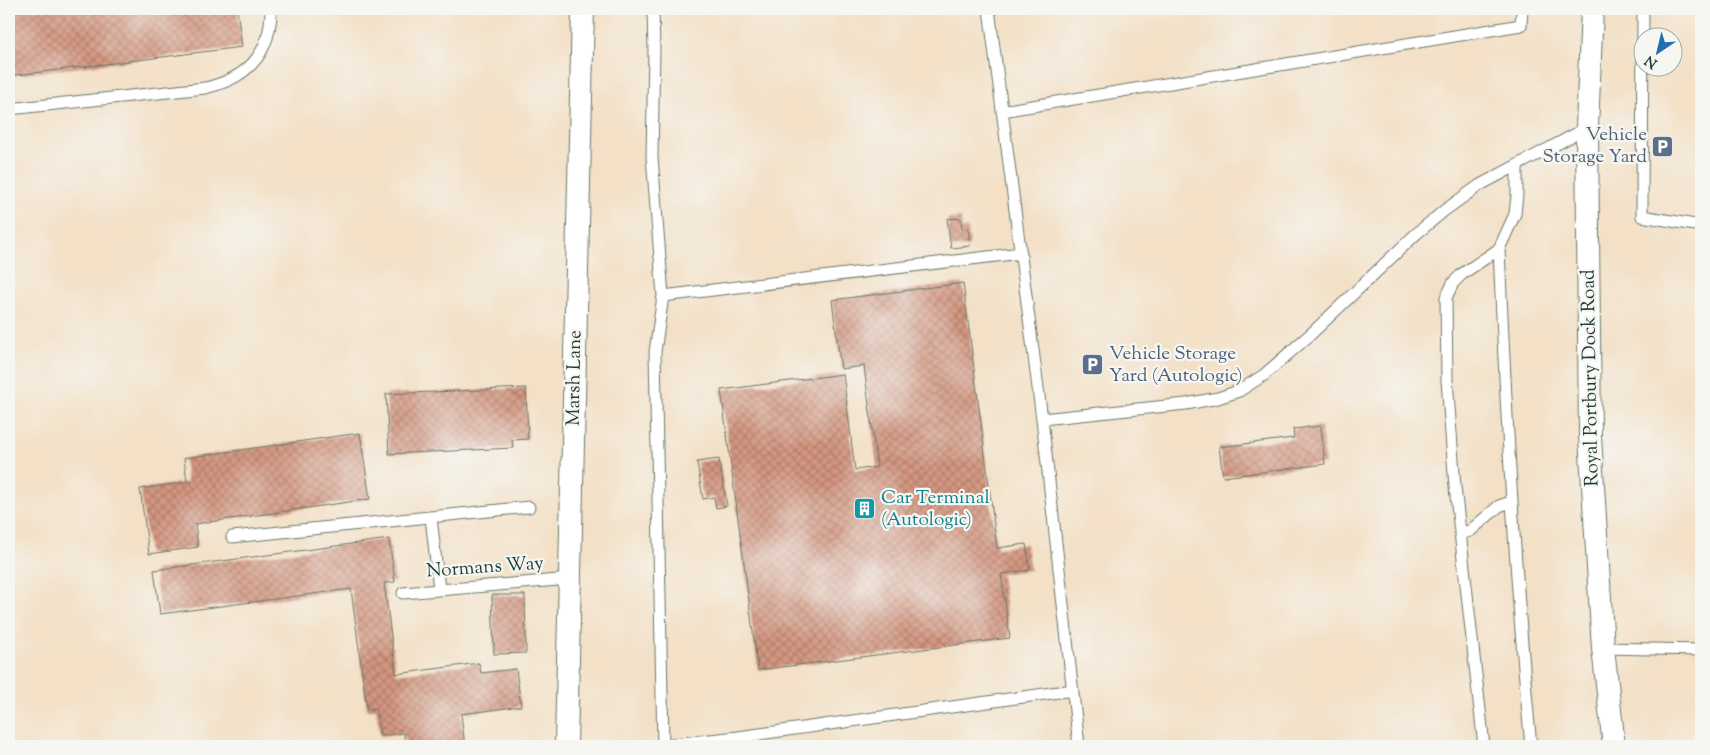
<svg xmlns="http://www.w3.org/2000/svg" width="1710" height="755" font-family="'Sorts Mill Goudy',serif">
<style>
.building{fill:url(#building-cross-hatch)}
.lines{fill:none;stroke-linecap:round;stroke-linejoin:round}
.lane-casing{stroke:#697667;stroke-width:13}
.street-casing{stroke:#697667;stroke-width:24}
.lane{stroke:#fff;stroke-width:11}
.street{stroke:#fff;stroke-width:22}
.labels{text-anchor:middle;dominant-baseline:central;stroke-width:4.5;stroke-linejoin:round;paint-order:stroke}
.service-label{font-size:19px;fill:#4e5e75;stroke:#f6f6f2;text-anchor:end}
.street-label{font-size:19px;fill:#1f3d34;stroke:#f6f6f2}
.culture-label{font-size:19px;fill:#0d838f;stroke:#f6f6f2;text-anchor:start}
</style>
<defs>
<pattern id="building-cross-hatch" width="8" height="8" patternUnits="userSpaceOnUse" patternTransform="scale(1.25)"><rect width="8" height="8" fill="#d59781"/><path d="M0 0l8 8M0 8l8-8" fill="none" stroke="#ac7c6a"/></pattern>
</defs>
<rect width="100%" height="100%" fill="#f6f6f2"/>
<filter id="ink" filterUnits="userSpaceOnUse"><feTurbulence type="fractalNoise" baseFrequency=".02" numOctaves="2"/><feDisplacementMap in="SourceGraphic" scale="10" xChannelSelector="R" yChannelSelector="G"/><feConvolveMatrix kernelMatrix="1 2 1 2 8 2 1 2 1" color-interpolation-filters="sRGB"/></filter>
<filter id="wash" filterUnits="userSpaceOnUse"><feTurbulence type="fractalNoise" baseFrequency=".0096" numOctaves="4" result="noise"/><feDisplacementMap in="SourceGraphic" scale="20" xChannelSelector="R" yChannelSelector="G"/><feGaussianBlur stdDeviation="1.12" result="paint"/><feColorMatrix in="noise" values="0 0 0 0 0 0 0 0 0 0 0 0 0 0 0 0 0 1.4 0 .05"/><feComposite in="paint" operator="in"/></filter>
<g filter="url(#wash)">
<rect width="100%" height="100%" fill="#f3e0c6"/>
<g id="blocks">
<!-- building -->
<path class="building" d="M9,9H237L242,47L9,76Z
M961,218L962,229L968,228L970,246L951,248L947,219Z
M963,283L997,548L1026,544L1030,570L1001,574L1010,638L758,670L721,390L843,374L855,470L877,467L864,366L841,369L832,300Z
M526,388L528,439L512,440L513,448L389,454L386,394Z
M1321,426L1325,464L1223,477L1219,447L1294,438L1293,429Z
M360,433L370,499L195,524L198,547L149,554L140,489L187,482L184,458Z
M719,459L727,506L716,508L714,497L703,499L697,462Z
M389,539L395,582L384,583L396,674L479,663L481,673L516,669L521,706L461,714L465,746H405L404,733L380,736L376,709L367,710L351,589L160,614L154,570Z
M492,595H525L526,653L494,654Z"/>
</g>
</g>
<g filter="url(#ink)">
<use href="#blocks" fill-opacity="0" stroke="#697667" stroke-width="1"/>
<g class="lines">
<defs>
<path id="lane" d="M653,9L654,50L652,157L663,296L1021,253
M989,9L1042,419L1079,746
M1643,9L1642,216L1701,226
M9,109L205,88C249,78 271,53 271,9
M1002,111L1521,25L1522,9
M1517,165V195L1515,214L1499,249C1506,415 1515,581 1531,746
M663,296L655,352L663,745L738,737L1073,690
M1042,419L1186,404L1218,398L1239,391L1264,375L1312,333L1416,234L1445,210L1480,185L1587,128
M431,517L439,589
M1460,533L1470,531L1499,506L1511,502
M232,537L529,507
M403,593L570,579
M1603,648L1701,650
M1484,746L1455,487L1447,380L1446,298L1453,283L1462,274L1499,249"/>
<path id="street" d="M1592,9L1587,128L1590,437L1603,648L1614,746
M566,746L583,9"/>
</defs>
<!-- lane casing -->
<use href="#lane" class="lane-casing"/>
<!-- street casing -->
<use href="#street" class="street-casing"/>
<!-- lane -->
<use href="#lane" class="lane"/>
<!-- street -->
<use href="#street" class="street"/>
</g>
</g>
<!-- icons -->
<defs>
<symbol id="parking-square" viewBox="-11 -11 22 22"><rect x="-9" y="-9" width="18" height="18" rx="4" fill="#5c6f8a" stroke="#f6f6f2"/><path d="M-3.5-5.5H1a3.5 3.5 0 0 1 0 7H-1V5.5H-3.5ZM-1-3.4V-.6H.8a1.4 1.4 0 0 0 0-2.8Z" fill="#fff"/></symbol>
<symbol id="building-square" viewBox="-11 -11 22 22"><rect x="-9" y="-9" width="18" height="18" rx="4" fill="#0f9aa8" stroke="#f6f6f2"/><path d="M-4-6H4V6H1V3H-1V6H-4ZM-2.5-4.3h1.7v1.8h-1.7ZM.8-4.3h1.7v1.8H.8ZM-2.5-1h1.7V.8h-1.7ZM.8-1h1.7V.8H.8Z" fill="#fff"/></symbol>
</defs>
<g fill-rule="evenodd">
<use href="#parking-square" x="1650" y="134" width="25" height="25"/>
<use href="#parking-square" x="1080" y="352" width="25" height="25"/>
<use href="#building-square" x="852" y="496" width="25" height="25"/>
</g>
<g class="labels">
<!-- service labels -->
<g class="service-label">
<text x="1647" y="135">Vehicle<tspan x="1647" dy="22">Storage Yard</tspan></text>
<text x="1109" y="354" text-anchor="start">Vehicle Storage<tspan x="1109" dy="22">Yard (Autologic)</tspan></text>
</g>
<!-- street labels -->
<g class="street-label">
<text transform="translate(575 378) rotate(-89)">Marsh Lane</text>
<text transform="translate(1591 378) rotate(-91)">Royal Portbury Dock Road</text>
<text transform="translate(485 568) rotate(-4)">Normans Way</text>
</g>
<!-- culture labels -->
<g class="culture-label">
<text x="881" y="498">Car Terminal<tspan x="881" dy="22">(Autologic)</tspan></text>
</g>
</g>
<!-- margin -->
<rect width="1710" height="755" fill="none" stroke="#f6f6f2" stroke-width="30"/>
<!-- north arrow -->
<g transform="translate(1658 52) rotate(215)"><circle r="24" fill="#f6f6f2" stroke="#a0aca6"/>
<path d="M0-4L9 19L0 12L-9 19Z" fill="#1f6fb2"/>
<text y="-8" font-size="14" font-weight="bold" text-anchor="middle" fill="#1f3d34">N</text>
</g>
</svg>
